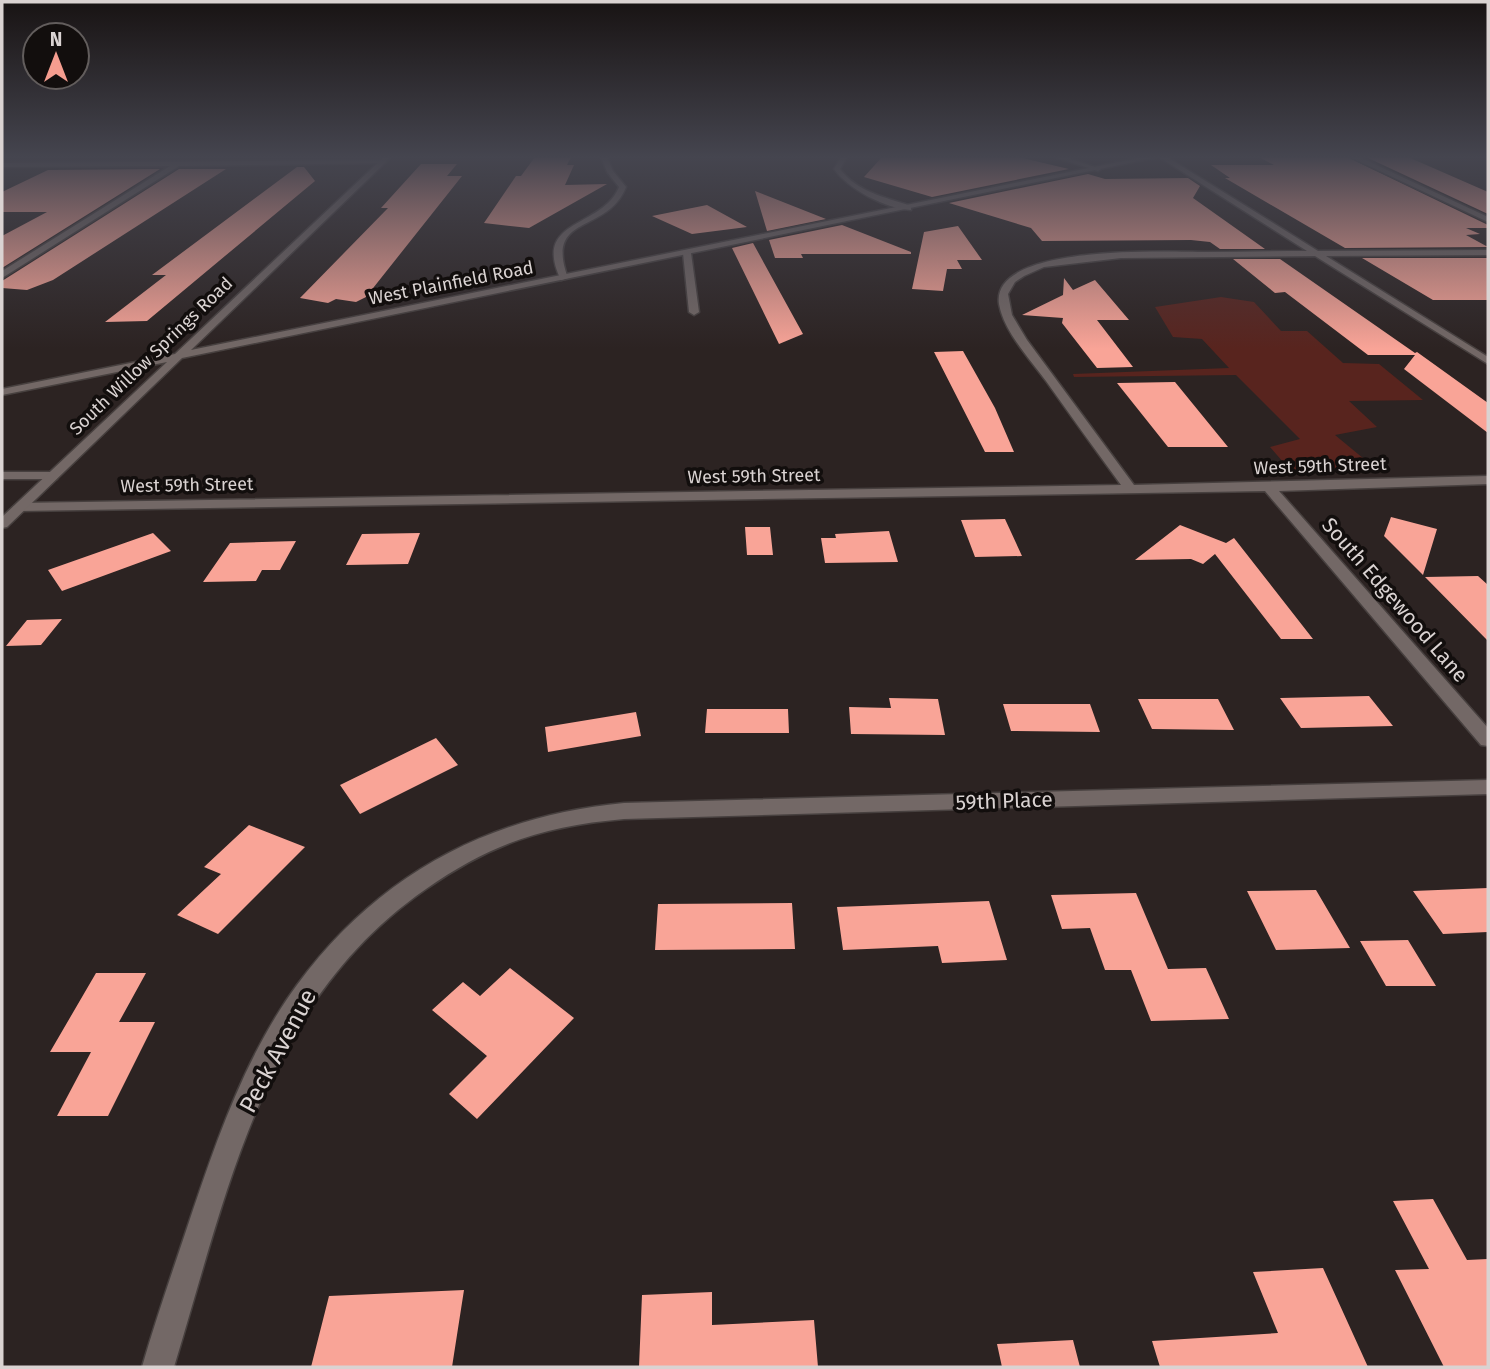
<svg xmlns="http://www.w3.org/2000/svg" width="1490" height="1369" font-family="'Fira Sans',sans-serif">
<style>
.green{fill:#58241e}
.building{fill:#f9a497}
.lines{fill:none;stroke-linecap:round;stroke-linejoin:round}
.lane-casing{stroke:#47403f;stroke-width:3}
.street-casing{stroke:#47403f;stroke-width:3}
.secondary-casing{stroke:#47403f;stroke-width:3}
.lane{fill:#736866;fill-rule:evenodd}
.street{fill:#736866;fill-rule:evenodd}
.secondary{fill:#736866;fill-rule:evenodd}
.labels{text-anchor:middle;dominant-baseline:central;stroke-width:7;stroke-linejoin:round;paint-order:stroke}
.far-street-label{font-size:18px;fill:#dad3d2;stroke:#120e0d}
.street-label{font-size:21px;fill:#dad3d2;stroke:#120e0d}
.near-street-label{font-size:24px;fill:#dad3d2;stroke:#120e0d}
</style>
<rect width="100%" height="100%" fill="#2c2322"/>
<!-- green -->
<path class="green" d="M1221,297L1254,302L1281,331H1307L1343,363L1379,364L1423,400L1349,401L1377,427L1335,435L1375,468L1290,470L1270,447L1300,439L1236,375L1074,377L1073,374L1229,368L1202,339L1173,337L1155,307Z"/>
<!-- building -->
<path class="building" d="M535,157H571L567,165H574L565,185L607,184L529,228L484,223L516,176H521Z
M882,157H1018L1069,169L932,197L864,177Z
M1259,157H1347L1488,225V228H1466L1480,234L1466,235L1488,247L1345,248L1225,178H1230L1211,165H1274Z
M1366,157H1408L1488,192V214Z
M421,164H457L447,176H462L366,297L356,302L336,299L328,303L300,298L388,208H381Z
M297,167H304L315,181L147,321L105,322L166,275H152Z
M160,169L2,268V236L47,212H2V192L48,170Z
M179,169H226L53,280L27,290L2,288V281Z
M1088,174L1105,179L1188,178L1200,186L1193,198L1265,249H1220L1210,242L1191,240L1042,241L1031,228L949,203Z
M755,191L826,219L767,231Z
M707,205L747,227L692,234L652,216Z
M842,225L911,252V254H801L803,258H775L769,240Z
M958,226L982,260H957L962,269H947L943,291L912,289L924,232Z
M753,243L803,334L779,344L732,248Z
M1362,258H1488V300H1433Z
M1233,259H1280L1415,353L1417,352L1488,403V433L1404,369L1415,355H1368L1285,292L1275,293Z
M1064,278L1073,290L1095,280L1129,320H1097L1133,367L1097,368L1062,323L1063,318L1022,315L1063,295Z
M963,351L995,408L1014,452H985L934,352Z
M1175,382L1228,447H1168L1117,383Z
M1391,517L1437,529L1423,575L1384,536Z
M1005,519L1022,556L975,557L961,520Z
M1180,525L1226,543L1234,538L1313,639H1281L1215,554L1203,564L1191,559L1135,560Z
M745,527H770L773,555H747Z
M889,531L898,562L825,563L821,538H836L835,534Z
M153,533L171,551L62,591L48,570Z
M420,533L408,564L346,565L362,534Z
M296,541L280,570H262L256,581L203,582L230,543Z
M1478,576L1488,585V641L1425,577Z
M62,619L41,645L6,646L27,620Z
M1369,696L1393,726L1301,728L1280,698Z
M889,698L938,699L945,735L851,734L849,707L891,708Z
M1138,699H1218L1234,730L1152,729Z
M1003,704H1090L1100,732L1011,731Z
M707,709H788L789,733H705Z
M636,712L641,736L548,752L545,727Z
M436,738L458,765L360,814L340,785Z
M249,825L305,847L218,934L177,915L221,874L204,867Z
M1488,888V932L1443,934L1413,891Z
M1316,890L1350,948L1276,950L1247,891Z
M1136,893L1168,969L1206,968L1229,1019L1151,1021L1131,970H1105L1090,928L1062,929L1051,895Z
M989,901L1007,960L942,963L938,946L843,950L837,907Z
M792,903L795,949L655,950L658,904Z
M1408,940L1436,986H1386L1360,941Z
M510,968L574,1018L477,1119L449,1094L487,1056L432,1010L463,982L480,996Z
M96,973H146L119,1022H155L108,1116H57L91,1052H50Z
M1433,1199L1467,1260L1488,1259V1367H1444L1395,1270L1429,1269L1393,1201Z
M1323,1268L1368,1367H1160L1152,1341L1278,1333L1253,1272Z
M464,1290L452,1367H311L329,1296Z
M712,1292V1325L814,1320L818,1367H639L642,1295Z
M1073,1340L1080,1367H1002L997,1344Z"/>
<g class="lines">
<defs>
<path id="lane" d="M53,472L57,473V479H2V472Z"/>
<path id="street" d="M601,157H607L613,171L626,187C607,235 544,213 568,278L561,280C531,218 602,229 619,187L607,172Z
M841,157H847L840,169C857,192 885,197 911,206V210C886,209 848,189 834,169Z
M1054,157H1065L1101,169L1098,171Z
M1159,157H1167L1318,251L1488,250V255L1326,256L1488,357V364L1315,256L1121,258L1044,267L1024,276L1015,282L1008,294L1012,315L1027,340L1134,485L1488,476V484L1279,491L1488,728V746L1481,745L1265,491L20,511L13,507L20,503L1121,485C1096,451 1071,416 1046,381C1030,359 1004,332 999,304C990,243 1169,252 1205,252C1239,252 1273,251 1307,251Z
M1350,157H1359L1488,217V222Z
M383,160L385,163L179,166L2,278V271L170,166L2,167V163Z
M687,250L691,253L699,312L694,315L689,312L683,253Z
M1488,780V794L624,819C545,826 492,843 426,889C264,1001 228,1190 174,1367H142C155,1322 171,1276 186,1231C214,1147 244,1057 297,985C378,875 488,816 624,803Z"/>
<path id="secondary" d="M384,157H391L191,350L1143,157H1158L182,358L7,527L2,528V517L167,362L2,395V389L175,354Z"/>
</defs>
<!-- lane casing -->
<use href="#lane" class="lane-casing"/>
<!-- street casing -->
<use href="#street" class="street-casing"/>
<!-- secondary casing -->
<use href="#secondary" class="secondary-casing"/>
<!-- lane -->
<use href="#lane" class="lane"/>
<!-- street -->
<use href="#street" class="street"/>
<!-- secondary -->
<use href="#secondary" class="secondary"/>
</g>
<!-- sky -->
<linearGradient id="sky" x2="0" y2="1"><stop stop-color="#181313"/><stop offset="0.45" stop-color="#45454f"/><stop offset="1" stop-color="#45454f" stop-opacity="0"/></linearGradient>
<rect width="1490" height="349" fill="url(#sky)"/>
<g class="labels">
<!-- far-street labels -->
<g class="far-street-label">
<text transform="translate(451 283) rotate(-11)">West Plainfield Road</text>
<text transform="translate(151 356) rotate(-44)">South Willow Springs Road</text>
<text transform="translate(1320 466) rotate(-2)">West 59th Street</text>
<text transform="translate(754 476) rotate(-1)">West 59th Street</text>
<text transform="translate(187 485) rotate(-1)">West 59th Street</text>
</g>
<!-- street labels -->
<g class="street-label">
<text transform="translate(1395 600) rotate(49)">South Edgewood Lane</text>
<text transform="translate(1004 801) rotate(-2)">59th Place</text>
</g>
<!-- near-street labels -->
<g class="near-street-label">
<text transform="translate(278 1051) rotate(-62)">Peck Avenue</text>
</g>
</g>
<!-- border -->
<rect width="1490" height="1369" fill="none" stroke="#dad3d2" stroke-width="7"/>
<!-- north arrow -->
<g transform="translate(56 56)"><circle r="33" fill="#120e0d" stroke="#625d5c" stroke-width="2"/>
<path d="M0-5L12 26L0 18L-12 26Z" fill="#f59d8f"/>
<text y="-10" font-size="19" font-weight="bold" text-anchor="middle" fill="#dad3d2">N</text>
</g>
</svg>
